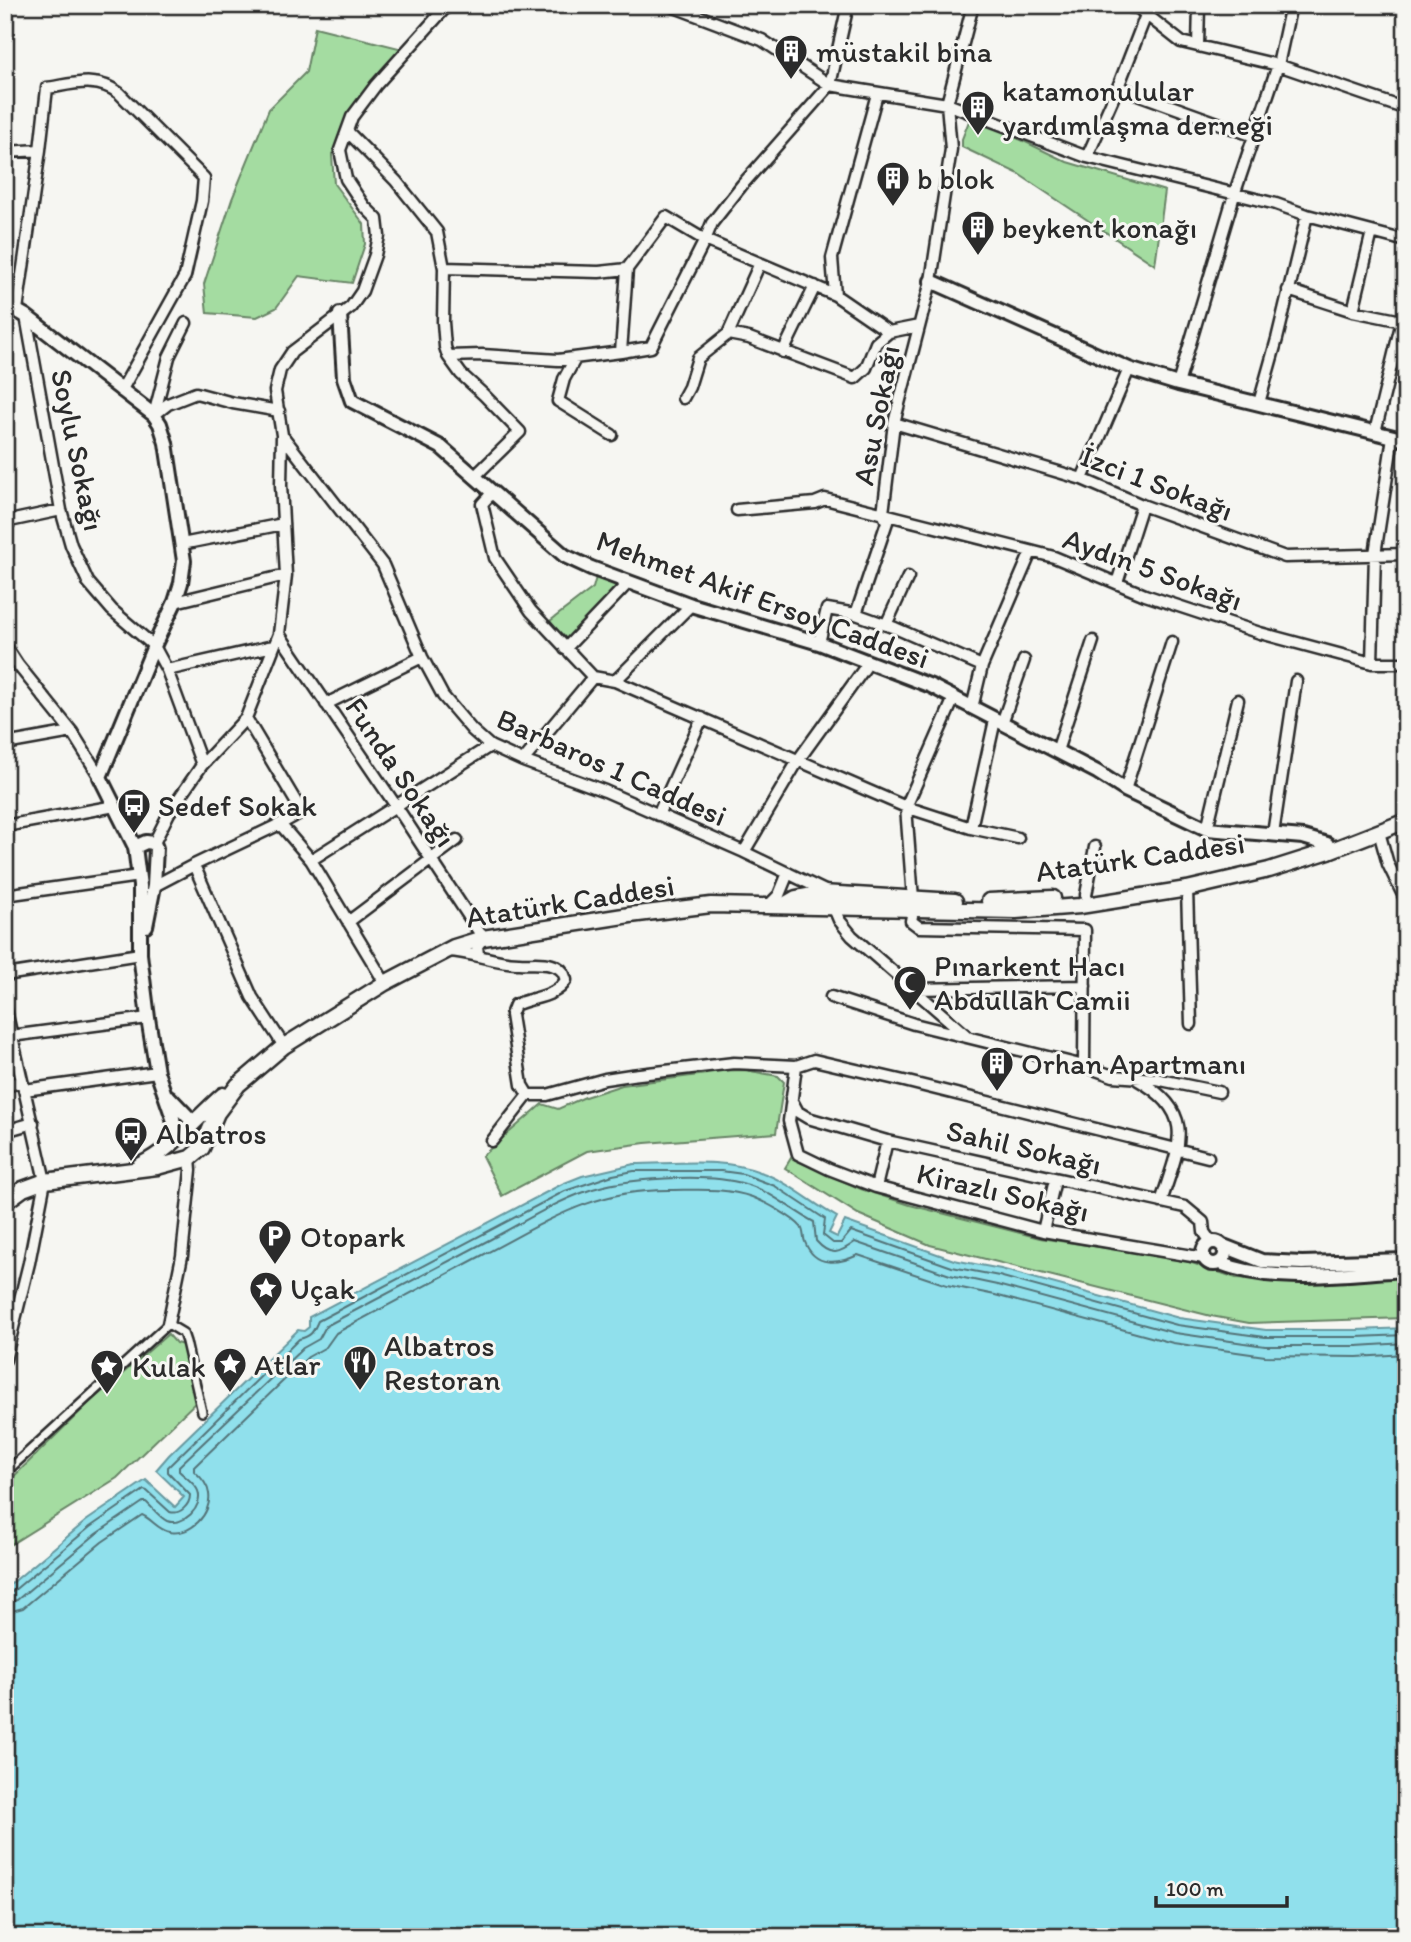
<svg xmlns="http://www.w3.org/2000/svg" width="1411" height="1942" font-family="Itim,sans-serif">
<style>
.green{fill:#a4dca1;stroke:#688466;stroke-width:2}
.water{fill:#90e0ec;stroke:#68989f;stroke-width:2}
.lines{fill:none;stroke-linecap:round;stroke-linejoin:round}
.shore{stroke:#537378;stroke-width:2}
.pedestrian-casing{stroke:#2b2b2b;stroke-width:12}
.minor-casing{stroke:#2b2b2b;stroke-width:15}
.tertiary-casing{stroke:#2b2b2b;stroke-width:18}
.secondary-casing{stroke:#2b2b2b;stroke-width:19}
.pedestrian{stroke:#f6f6f2;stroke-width:7}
.minor{stroke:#f6f6f2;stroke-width:10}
.tertiary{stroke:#f6f6f2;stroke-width:12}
.secondary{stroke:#f6f6f2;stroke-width:14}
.labels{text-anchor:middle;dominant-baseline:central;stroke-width:6;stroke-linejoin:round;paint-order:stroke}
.poi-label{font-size:30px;fill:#2b2b2b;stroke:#f6f6f2;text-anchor:start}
.street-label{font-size:30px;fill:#2b2b2b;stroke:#f6f6f2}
</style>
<rect width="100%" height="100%" fill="#f6f6f2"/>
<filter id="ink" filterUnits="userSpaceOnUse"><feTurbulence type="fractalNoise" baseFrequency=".0143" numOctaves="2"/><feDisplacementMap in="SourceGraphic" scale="14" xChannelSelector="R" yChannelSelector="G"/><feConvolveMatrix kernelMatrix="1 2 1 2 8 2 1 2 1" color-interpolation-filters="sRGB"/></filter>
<g filter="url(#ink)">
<!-- green -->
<path class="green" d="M315,27L403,49L368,90L342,127L332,155L334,184L364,224L365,244L352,283L299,276L276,308L257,317L207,313L204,284L232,199L269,109L306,72Z
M971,116L1067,162L1165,191L1155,265L1017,173L962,147V139Z
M596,577L616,585V590L568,640L563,639L550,621L593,588Z
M745,1070L778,1076L784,1082L776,1133L645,1143L587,1151L502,1196L482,1156L542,1104L558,1109L585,1097L622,1085L706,1074L707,1071Z
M791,1158L861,1189L910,1205L1040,1238L1180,1259L1236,1278L1347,1282L1406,1276V1318L1249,1323L1211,1316L930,1245L858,1214L785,1168Z
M168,1334L176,1343L187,1346L198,1400L117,1478L5,1548V1485L89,1403Z"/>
<!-- water -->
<path class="water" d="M634,1164C675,1164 724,1157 763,1173C790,1183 812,1203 837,1217L829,1233L837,1237L845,1221L954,1260L1001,1269L1179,1318L1266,1330H1357L1406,1328V1937H5V1589L86,1521L146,1480L175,1507L184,1497L156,1470L169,1455L298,1330L304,1331L309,1327V1317L562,1184L582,1176Z"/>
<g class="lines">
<!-- shore -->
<path class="shore" d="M5,1594L12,1592L90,1527L144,1490L147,1491L170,1512C180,1515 190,1505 190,1495L168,1472V1467L299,1339C312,1336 313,1332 318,1321L565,1191L613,1175L634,1171H721L743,1174L775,1186L825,1219L823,1235L833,1243H841L851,1231L952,1267L999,1276L1177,1325L1265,1337H1357L1406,1335
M5,1603L17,1600L96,1534L143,1502H146C153,1508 159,1517 167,1521C183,1527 204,1507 198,1491C195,1483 185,1477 179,1471V1466L303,1348L319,1339L326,1326C381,1297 436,1268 491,1239C522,1223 553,1203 587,1191C622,1178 708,1173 745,1184C771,1191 790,1209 814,1222L816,1241C831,1258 840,1253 855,1242L950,1275L997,1285L1175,1333L1265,1346H1357L1406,1343
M5,1613L23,1608L102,1542L142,1515C152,1519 158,1530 170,1532C190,1536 212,1514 209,1494C208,1484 201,1477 194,1471V1467L308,1357L326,1347L336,1333C384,1307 432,1282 481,1256C547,1222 590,1190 668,1190C695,1190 725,1187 752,1197C765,1202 793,1217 801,1227C804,1231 803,1237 805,1242C815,1268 839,1264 858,1255L947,1285L995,1295L1173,1343L1265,1356L1357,1357L1406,1354"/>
<defs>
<path id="pedestrian" d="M5,1473L168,1324L183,1333L186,1342L202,1412"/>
<path id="minor" d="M669,5L762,40L830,85L947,104L1087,157L1276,204L1307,215L1406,241
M848,5L830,85L742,185L712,223L705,240L651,347L621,352L627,269L666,217L705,240L835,295L889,332L919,326
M1117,5L1138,8L1181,42L1278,65L1406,109
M1198,46L1199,5
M1118,87L1254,136
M347,131L396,181L437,232L444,268L443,322L445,347L448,356L461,374L484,395L520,432L474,477
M5,152L40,150L47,88C73,84 97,76 119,93L204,178L202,201L185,276L121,391
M1087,157L1118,87L1146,15
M444,268L599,272L627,269
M1288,290L1353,311L1402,321L1375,432
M835,295L832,258L877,94
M17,310L40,150
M1353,311L1372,232
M26,316L61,510L71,545L88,582L112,610L154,646L167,670L202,765
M728,334L749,338L855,378L866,368L876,343L889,332
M783,352L815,286
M448,356L482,355L558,360L621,352
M575,359L564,379L558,401L612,435
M1178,384L1234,195L1278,65L1291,5
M683,398L689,387L698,358L728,334L760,263
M1259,403L1277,339L1307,215
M154,415L168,404L196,393L233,403L279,411
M154,415L169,357L186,323
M894,423L1082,479L1142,505L1285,557L1406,554
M282,435L383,565L422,657L443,696L472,730L490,746L523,761L605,791L744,852L827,892
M1082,479L1129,369
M492,493L482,504L495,558L531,611L593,677
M737,510L815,503L825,499L1054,557L1145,595L1260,633L1372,663H1406
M5,522L61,510
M182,544L283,524
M1117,583L1142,505
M175,602L286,575
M856,614L887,522L883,513L894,423L931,281L951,149L947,104L973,5
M886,625L908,577
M279,634L396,806L483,938L477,946L478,954
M819,643L827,609L856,614L895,628L982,666L972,708
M5,645L18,665L72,732L100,777
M565,649L629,582
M1372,663L1375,554L1393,437
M982,666L1031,552
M167,670L273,646
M593,677L615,681L906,807L971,828L1018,838
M615,681L691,605
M326,704L422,657
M246,718L302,812L280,824L311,860L385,983
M1002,723L1024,660
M5,744L72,732
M1057,751L1093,641
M523,761L593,677
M1125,790L1172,642
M658,815L702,718
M5,826L115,806
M971,828L995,720
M1207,829L1238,700
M1379,832L1388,864L1406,901
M1273,834L1296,681
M154,843L169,813L202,765L246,718L279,634L286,575L281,485L282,435L275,391L280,370L292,352L351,307L362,291L375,255L379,236L377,219L364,206L346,179L340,150L352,117L376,85L448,5
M744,852L799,759L869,662
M311,860L490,746
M194,865L252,997L284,1046
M154,886L194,865L280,824
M1187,889L1191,1024
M5,895L139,876
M1086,895L1095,847
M913,899L906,807L954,698
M769,905L779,895L788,873
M833,906L839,920L852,936L967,1036
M913,910L911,921L919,927L1085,930L1084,1066
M348,922L457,840
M448,951C473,952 495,963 519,963C531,964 546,961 557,967C563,970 564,974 566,980C556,998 531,997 515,1005L511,1015L522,1085L528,1095
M5,975L140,954
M915,989L1085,986
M831,997L914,1024L1084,1066L1113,1076L1156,1079L1219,1092
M5,1006L45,1181L29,1263L5,1360
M11,1036L148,1018
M796,1066L789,1121L798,1154L829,1169L876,1187L1043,1231L1204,1258
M1138,1080C1199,1114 1178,1148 1161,1202
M5,1087L21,1081
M24,1090L157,1072
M528,1095H547L605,1079L631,1075L734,1063L796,1066L814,1060L904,1081L1208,1157
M791,1099L798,1112L808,1118L887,1141L1185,1207L1203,1222L1204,1232L1211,1242
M5,1131L33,1123
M492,1141L528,1095
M876,1187L887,1141
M1043,1231L1055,1180
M168,1324L182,1256L191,1170L190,1158"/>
<path id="tertiary" d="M931,281L1129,369L1178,384L1406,440
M5,304L26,316L154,415L160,424L166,443L184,561L181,583L175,602L154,646L100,777L135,847L140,886V954L148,1018L157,1072L173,1118L176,1139
M340,314L344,378L352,401L441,447L565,556L591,568L691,605L819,643L931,686L1097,772L1125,790L1207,829L1303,837L1327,844L1329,851
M135,847L146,842L154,843L156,848L154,886L146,926
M169,1097L193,1122
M1203 1253a11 11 0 1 1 22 0a11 11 0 1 1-22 0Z
M1224,1246L1262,1261L1302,1263L1406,1260
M1220,1263C1275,1285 1347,1273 1406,1270"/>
<path id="secondary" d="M989,901L1053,898
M784,905L796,898L822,893L955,901
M140,1165C173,1149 195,1119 223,1095
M5,1202L23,1189L45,1181L157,1167L190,1158L202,1148L217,1113L238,1085L284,1046L385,983L454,947L483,938L630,915L711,905L1016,911L1080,906L1187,889L1269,870L1329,851L1406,821"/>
</defs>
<!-- pedestrian casing -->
<use href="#pedestrian" class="pedestrian-casing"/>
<!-- minor casing -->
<use href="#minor" class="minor-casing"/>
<!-- tertiary casing -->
<use href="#tertiary" class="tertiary-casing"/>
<!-- secondary casing -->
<use href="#secondary" class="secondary-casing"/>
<!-- pedestrian -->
<use href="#pedestrian" class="pedestrian"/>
<!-- minor -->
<use href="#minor" class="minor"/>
<!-- tertiary -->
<use href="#tertiary" class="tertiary"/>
<!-- secondary -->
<use href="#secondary" class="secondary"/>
</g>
</g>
<!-- icons -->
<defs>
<symbol id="building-pin" viewBox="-11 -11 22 30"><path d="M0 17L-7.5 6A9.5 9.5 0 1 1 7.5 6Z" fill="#2b2b2b" stroke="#f6f6f2"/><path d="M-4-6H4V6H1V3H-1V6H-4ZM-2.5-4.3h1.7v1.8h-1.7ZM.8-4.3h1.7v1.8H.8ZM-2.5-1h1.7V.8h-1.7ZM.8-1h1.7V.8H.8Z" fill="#fff"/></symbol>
<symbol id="bus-pin" viewBox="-11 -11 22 30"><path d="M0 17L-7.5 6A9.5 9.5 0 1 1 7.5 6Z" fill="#2b2b2b" stroke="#f6f6f2"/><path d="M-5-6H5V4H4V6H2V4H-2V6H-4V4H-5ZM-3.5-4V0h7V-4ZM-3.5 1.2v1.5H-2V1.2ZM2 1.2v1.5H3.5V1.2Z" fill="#fff"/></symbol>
<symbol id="mosque-pin" viewBox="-11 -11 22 30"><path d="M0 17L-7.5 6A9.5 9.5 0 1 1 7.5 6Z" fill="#2b2b2b" stroke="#f6f6f2"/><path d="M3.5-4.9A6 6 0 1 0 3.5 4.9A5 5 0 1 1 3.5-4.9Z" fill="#fff"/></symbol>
<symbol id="parking-pin" viewBox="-11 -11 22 30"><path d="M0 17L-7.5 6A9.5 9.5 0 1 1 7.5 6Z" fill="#2b2b2b" stroke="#f6f6f2"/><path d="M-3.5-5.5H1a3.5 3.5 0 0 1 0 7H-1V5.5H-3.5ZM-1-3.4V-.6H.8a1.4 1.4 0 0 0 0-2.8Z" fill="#fff"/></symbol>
<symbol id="sight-pin" viewBox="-11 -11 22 30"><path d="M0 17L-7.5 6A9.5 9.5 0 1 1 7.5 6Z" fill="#2b2b2b" stroke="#f6f6f2"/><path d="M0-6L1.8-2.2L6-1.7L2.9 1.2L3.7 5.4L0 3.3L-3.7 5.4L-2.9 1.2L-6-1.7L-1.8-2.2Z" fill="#fff"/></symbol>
<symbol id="restaurant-pin" viewBox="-11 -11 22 30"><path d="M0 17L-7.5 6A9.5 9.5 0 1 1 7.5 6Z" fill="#2b2b2b" stroke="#f6f6f2"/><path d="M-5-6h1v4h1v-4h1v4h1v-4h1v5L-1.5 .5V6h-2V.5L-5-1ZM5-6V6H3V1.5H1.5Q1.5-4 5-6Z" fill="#fff"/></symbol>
</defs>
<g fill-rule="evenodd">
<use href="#building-pin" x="772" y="32" width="38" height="52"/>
<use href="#building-pin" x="959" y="88" width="38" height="52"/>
<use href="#building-pin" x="874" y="159" width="38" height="52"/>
<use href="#building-pin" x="959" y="208" width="38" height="52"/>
<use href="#bus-pin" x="115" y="786" width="38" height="52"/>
<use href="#mosque-pin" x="891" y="963" width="38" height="52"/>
<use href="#building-pin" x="978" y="1044" width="38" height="52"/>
<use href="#bus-pin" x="112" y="1114" width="38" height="52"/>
<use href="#parking-pin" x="256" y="1217" width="38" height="52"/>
<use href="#sight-pin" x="247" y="1269" width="38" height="52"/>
<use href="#restaurant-pin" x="341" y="1343" width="38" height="52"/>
<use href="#sight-pin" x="211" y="1345" width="38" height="52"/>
<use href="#sight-pin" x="88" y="1347" width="38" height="52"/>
</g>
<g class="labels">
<!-- poi labels -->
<g class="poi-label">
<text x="816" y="51">müstakil bina</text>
<text x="1002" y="90">katamonulular<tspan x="1002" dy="34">yardımlaşma derneği</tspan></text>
<text x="917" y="178">b blok</text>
<text x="1002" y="227">beykent konağı</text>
<text x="158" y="805">Sedef Sokak</text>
<text x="934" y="965">Pınarkent Hacı<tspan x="934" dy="34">Abdullah Camii</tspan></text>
<text x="1021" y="1063">Orhan Apartmanı</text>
<text x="156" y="1133">Albatros</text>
<text x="300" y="1236">Otopark</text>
<text x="290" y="1288">Uçak</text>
<text x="384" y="1345">Albatros<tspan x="384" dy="34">Restoran</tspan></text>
<text x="254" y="1364">Atlar</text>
<text x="132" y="1366">Kulak</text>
</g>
<!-- street labels -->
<g class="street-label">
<text transform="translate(876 415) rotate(-79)">Asu Sokağı</text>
<text transform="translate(78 450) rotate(78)">Soylu Sokağı</text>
<text transform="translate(1157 483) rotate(21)">İzci 1 Sokağı</text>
<text transform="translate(1153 569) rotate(20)">Aydın 5 Sokağı</text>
<text transform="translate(763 599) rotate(20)">Mehmet Akif Ersoy Caddesi</text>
<text transform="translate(612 767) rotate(24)">Barbaros 1 Caddesi</text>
<text transform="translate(401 772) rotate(56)">Funda Sokağı</text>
<text transform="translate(1140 857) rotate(-8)">Atatürk Caddesi</text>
<text transform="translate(570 901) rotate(-9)">Atatürk Caddesi</text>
<text transform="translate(1024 1147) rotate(13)">Sahil Sokağı</text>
<text transform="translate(1003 1192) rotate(13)">Kirazlı Sokağı</text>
</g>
</g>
<!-- margin -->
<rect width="1411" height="1942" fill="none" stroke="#f6f6f2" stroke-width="28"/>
<rect x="14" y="14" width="1383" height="1914" fill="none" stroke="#2b2b2b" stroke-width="2.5" filter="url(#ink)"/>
<!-- scale -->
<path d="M1156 1896v10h131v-10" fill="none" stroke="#2b2b2b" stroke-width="3.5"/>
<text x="1166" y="1896" font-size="21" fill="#2b2b2b" stroke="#f6f6f2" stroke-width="5" paint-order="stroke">100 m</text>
</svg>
